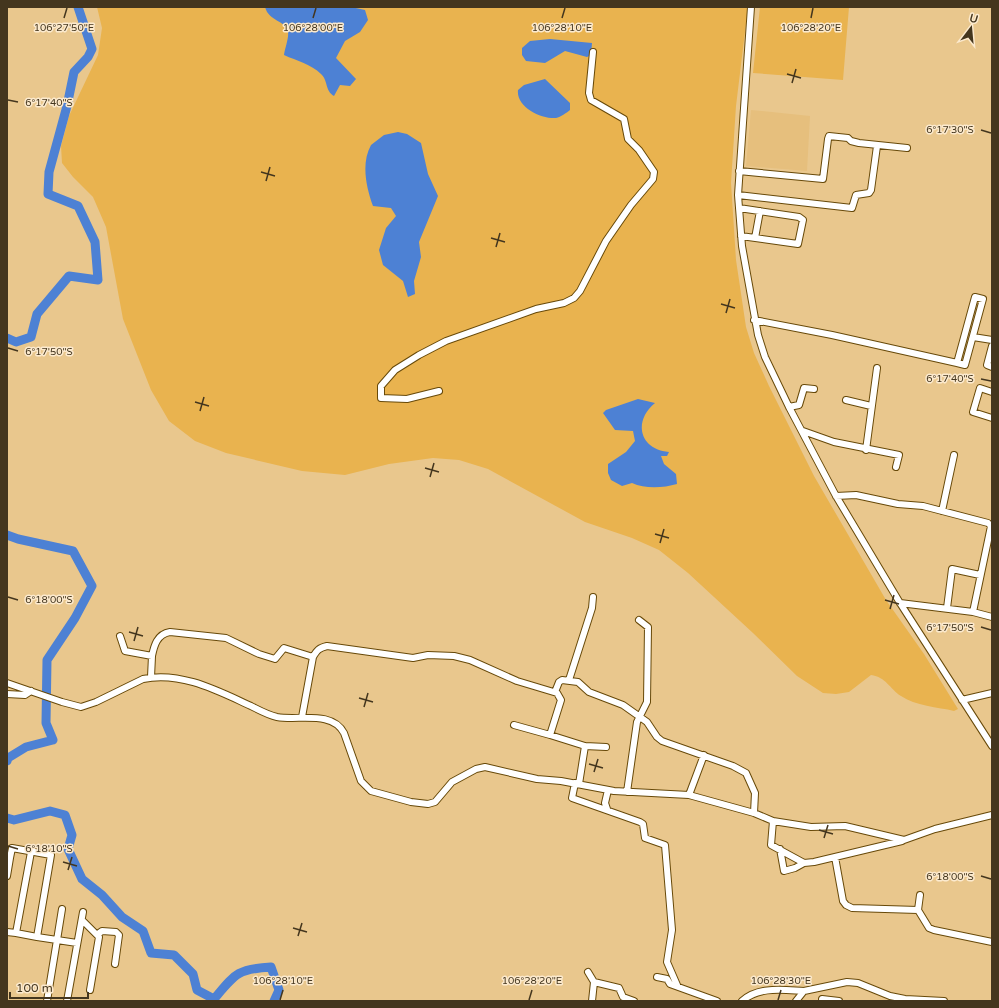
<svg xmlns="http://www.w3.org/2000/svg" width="999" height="1008" font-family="'Varela Round',sans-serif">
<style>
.built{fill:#e6bf7d}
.green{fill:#e9b34f}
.water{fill:#4d81d4}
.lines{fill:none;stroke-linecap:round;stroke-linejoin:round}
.river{stroke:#4d81d4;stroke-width:9}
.minor-casing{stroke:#674909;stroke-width:8}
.minor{stroke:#fff;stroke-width:6}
.ticks{fill:none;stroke:#44361e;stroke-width:1.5}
.ticks-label{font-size:10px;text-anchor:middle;fill:#44361e;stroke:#fceace;stroke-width:3;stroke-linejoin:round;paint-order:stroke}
</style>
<rect width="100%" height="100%" fill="#e9c78d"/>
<!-- built -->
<path class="built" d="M751,110L810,116L807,171L746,166Z"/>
<!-- green -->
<path class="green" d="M97,7H748L736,106L731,183L736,260L746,327L754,353L769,386L814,476L886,600L924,654L958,709L954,711C938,707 915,706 901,696C890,689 886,677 871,675L849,692L836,694L823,693L797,676L753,633L688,573L659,550L632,538L585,522L488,469L459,460L433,458L389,464L345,475L302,471L226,453L195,441L169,421L151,390L123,319L106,227L93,197L73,177L62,163L61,146L69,116L98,55L102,28Z
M760,7H849L843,80L753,73Z"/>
<!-- water -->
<path class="water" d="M265,7H351L365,10L368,20L360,32L345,41L336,58L356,79L350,86L340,85L334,96C325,91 328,80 321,74C311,64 297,61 284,55C285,48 289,38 288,32C286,20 269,22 265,7Z
M550,39L592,43L591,55L587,57L565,51L545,63L526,61L522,55V48L530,41Z
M545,79L570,103V110C566,113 561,117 556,118C541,119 516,107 518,90L524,85Z
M398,132L407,134L421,143L428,174L438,196L419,242L421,257L414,281L415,294L408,297L403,281L383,265L379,250L386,228L396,216L391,208L373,206C366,187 361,163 371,145L384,135Z
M638,399L655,403C633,421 639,449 669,452L667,456H661L664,464L676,474L677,484C663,488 645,489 632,483L622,486L611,480L608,473V464L626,452L635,441L633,431L615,430L603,413L606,410Z"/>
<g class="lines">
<!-- river -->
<path class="river" d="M7,338L16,342L31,337L37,314L69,276L98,280L95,242L78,206L48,194L49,172L67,106L74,72L88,57L92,49L78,7
M7,535L18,539L73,551L92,586L75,618L47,660L46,723L53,740L26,747L8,758L7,761
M7,818L14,820L50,811L65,815L72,835L68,849L82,879L102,895L122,917L143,931L151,953L174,955L193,974L197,990L214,999C235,974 237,969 271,967L279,990L274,1001"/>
<defs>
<path id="minor" d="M751,7L738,195L742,246L758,335L765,357L789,407L836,496L900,603L992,746
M739,171L823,179L828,139L829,136L848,138L851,141L859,143L907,148
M738,195L852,208L856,195L869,193L871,190L877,146
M739,208L799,217L803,220L798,244L741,236
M755,238L760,211
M975,297L983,299L965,365L957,363Z
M754,320L832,335L957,363
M973,337L992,340
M992,346L987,365L992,367
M439,391L407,399L381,398V386L395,370L419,355L446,341L536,309L564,303L574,298L580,291L606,241L631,205L653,179L654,172L639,150L628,139L624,119L591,100L589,93L593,52
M992,392L980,388L973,412L992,418
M846,400L871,406
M789,407L799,405L804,388L814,389
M803,431L834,442L899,455L896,467
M866,450L877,368
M836,496L856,495L898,504L923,506L988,523L991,526L973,612L900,603
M942,511L954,455
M947,608L952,569L980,575
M973,612L992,617
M120,636L125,651L152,656L151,677
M152,656C154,646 157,634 170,632L226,638L259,654L275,659L284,648L313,657
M569,680L592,608L593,597
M7,683L62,702L81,707L96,702L143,679C181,671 218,691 251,706C259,710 268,715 277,717C298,721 332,710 344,733L361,781L371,791L411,802L428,804L435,802L452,782L476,769L485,767L537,779L561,781L614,791L689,795L754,813L773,821L811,827L845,826L904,840L935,829L992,815
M555,692L559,682L562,680L578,682L589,692L623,705L647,722L657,737L662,741L733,766L746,773L755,793L754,813
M7,694L25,695L31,691
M962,700L992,693
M302,717L313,657C317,650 319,648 327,646L413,658L428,655L454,656L470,660L517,681L557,693L561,700L550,735L585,746L606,747
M514,725L550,735
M575,783L572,798L640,822L643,824L645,838L665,845L672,930L667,962L677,985
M579,784L585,746
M627,792L637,722L647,702L648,627L639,620
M689,795L704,755
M607,809L605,803L608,790
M773,821L771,845L804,863L814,862L902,841
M780,849L784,871L795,868L804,863
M31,852L16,933L37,937
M7,857L10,858L12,848L51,855L37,937L57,940L47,1001
M835,857L843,901L846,905L852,908L918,910
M7,876L10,858
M920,895L918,910L929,928L934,930L992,942
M62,909L57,940L77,943
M82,920L99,937L90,990
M7,932L16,933
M98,934L102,931L116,932L119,935L115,964
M588,972L594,982L592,1001
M657,977L667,979L670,984L717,1001
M594,982L619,988L623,997L634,1001
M822,999L839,1001
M67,1001L83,912
M742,1001C759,986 783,990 804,991
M796,1001L804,991L847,982L858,983L890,996L905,999L944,1001"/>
</defs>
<!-- minor casing -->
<use href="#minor" class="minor-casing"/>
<!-- minor -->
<use href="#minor" class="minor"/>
</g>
<!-- ticks -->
<path class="ticks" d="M64,18L67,8M313,18L316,8M562,18L565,8M811,18L813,8M787,74L801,78M792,83L796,69M8,100L18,102M981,130L991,133M261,172L275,176M266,181L270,167M491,238L505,242M496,247L500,233M721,304L735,308M726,313L730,299M8,348L18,351M981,379L991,381M195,402L209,406M200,411L204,397M425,468L439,472M430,477L434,463M655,534L669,538M660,543L664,529M8,597L18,600M885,600L899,604M890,609L894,595M981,627L991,630M129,632L143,636M134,641L138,627M359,698L373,702M364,707L368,693M589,764L603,768M594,772L598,759M819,830L833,834M824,838L828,825M8,846L18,849M63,862L77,866M68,870L72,857M981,876L991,879M293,928L307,932M298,936L302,923M280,1000L283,990M529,1000L532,990M778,1000L781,990"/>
<g class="ticks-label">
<text x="64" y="31">106°27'50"E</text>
<text x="313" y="31">106°28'00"E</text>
<text x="562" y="31">106°28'10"E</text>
<text x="811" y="31">106°28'20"E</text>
<text x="49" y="106">6°17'40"S</text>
<text x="950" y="133">6°17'30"S</text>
<text x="49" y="355">6°17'50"S</text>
<text x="950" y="382">6°17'40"S</text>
<text x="49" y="603">6°18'00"S</text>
<text x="950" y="631">6°17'50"S</text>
<text x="49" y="852">6°18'10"S</text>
<text x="950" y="880">6°18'00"S</text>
<text x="283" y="984">106°28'10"E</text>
<text x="532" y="984">106°28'20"E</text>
<text x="781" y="984">106°28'30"E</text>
</g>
<!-- border -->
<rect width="999" height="1008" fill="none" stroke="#44361e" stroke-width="16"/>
<!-- north arrow -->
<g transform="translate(971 28) rotate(16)" stroke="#fceace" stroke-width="3" paint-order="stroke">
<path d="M0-3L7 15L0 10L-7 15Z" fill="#44361e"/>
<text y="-6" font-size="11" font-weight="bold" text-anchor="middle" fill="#44361e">U</text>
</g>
<!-- scale -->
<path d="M10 992v6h78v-6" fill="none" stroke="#44361e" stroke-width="2"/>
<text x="16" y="992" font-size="12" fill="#44361e" stroke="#fceace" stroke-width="3" paint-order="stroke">100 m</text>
</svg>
